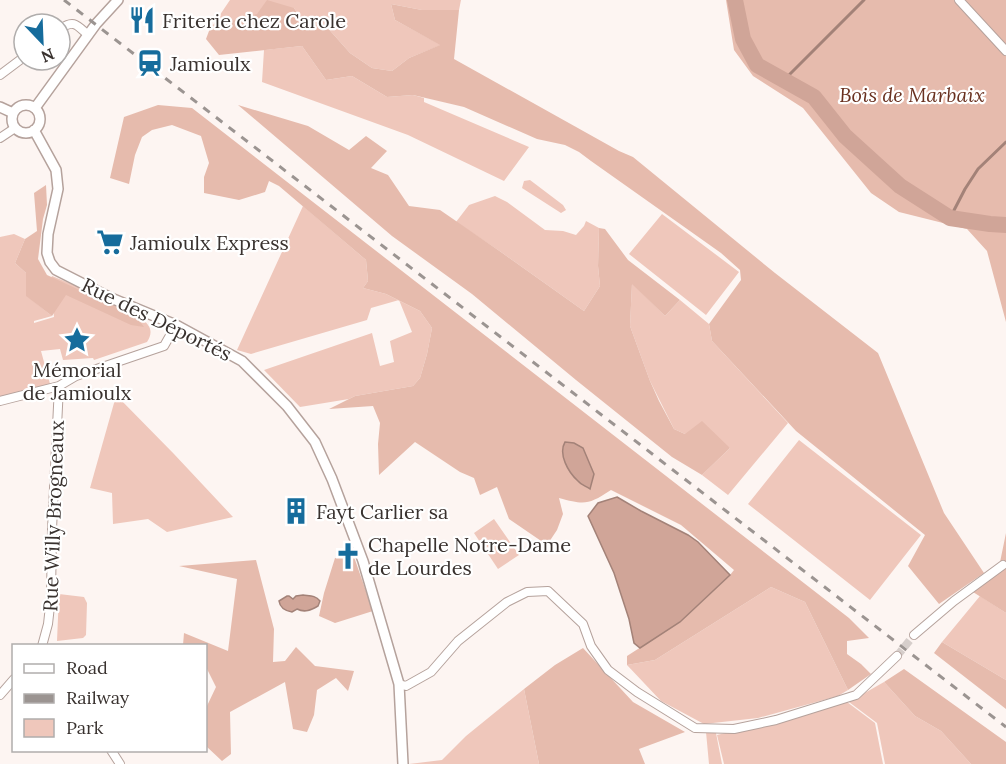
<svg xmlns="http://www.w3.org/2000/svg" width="1006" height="764" font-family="Lora,serif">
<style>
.green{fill:#efc7bb}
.forest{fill:#e6bbad}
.water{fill:#d0a598;stroke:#a38278;stroke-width:1.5}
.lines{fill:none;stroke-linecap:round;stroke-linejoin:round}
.stream{stroke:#a38278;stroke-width:3}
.river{stroke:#d0a598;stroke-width:16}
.minor-tunnel{stroke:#d6cecb;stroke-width:8;stroke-dasharray:8 4;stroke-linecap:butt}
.minor-casing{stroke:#b5a29c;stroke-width:10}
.tertiary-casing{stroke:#b5a29c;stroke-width:12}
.minor{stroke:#fff;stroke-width:8}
.tertiary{stroke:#fff;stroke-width:9}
.rail{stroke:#9b9491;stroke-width:3;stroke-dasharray:8 8;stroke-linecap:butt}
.labels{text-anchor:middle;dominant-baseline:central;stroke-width:4.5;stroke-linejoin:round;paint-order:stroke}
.poi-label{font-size:20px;fill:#39322f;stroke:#fff;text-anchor:start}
.park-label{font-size:20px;font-style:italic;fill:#693120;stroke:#fff}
.street-label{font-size:20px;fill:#39322f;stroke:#fff}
</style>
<rect width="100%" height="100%" fill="#fdf5f2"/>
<!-- green -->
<path class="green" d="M230,0H461L459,10H422L391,4L395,20L441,45L409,58L392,71L372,68L350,53L326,26L304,23L294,8C265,13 237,19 209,31Z
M302,46L326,80L352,76L387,97L413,95L424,98V102L529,147L504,181L408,135L262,82L264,50Z
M530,180L563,205L566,210L561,213L522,188L524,181Z
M495,196L507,202L545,230L563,231L576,235L584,226L586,221L599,228L598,266L600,286L584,311L501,252L456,222L469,205Z
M303,206L366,260L368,281L363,288L386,294L420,311L432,328L427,354L420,378L413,386L355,396L349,399L300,407L264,370L372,333L380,366L394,362L390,341L412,332L399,300L371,308L367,320L251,354L237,350Z
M662,214L739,272L706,315L629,254Z
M14,234L25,239L15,263L26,273L27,296L52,316L34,321V323L54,317L50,280L52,276C78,286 108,300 132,314C137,317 145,320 148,325C152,330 151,336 147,342L94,360L93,358L63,360L60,349L41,351L50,384L0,398V237Z
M632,283L665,316L680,300L709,324L712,341L788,423L728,495L702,475L730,448L685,434L674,429L650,381L630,326Z
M116,396L118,397L174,454L233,517L167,532L148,519L113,524L112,493L90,488Z
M799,440L921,535L870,600L748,504Z
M494,519L519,555L498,569L474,533Z
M771,587L805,602L848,690L838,696L758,718L704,724L661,701L627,665L655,660Z
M59,594L84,597L87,603L86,635L83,638L57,641Z
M980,596L1006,613V680L942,642Z
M884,682L915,716L941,731L971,764H885L877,723L849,702Z
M524,689L539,764H409L442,760L466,736Z
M847,702L875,723L883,764H724L717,735L791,717Z
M706,732L716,733L722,764H709Z"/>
<!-- forest -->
<path class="forest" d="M267,0L294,8L304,23L326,26L350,53L372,68L392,71L409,58L440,45L395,20L391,4L422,10H459L454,59L619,151L633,157L775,273L878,353L944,513L984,573L939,604L908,566L925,535L796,431L712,341L709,324L741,280L740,270L721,253L591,161L579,152L565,145L537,139L464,107L413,95L387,97L352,76L326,80L302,46L219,55L206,39L209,31L228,22L257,14Z
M726,0H1006V322L987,251L967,229L899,212L871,193L803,108L753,76L734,50Z
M158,105L192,108L849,618L869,638L847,641V654L861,664L871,674L848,690L805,602L771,587L655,660L627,665V656L680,622L730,575L734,570L681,525L611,490C588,505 585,505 559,498L563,514L557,530L547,545L509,519L497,487L480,495L474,478L460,472L415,442L379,475L378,444L380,423L373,406L329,409L355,396L413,386L420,378L427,354L432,328L420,311L386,294L363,288L368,281L366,260L279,186L269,181L265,192L239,200L204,193V177L209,163L201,136L172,125L152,130L142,137L135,155L129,184L110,178L124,117Z
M238,105L308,126L349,150L366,136L387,151L371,168L388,175L409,206L440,210L501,252L584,311L600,286L598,266L599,228L605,229L628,260L680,300L665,316L632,284L630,326L650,381L659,401L674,429L685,434L702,421L730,448L702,475L672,457L576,380L472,294L392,236Z
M46,185L47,205L43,219L38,259L47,275L136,316L144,327L131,325L66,295L52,316L26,296V273L15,263L25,239L37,231L34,193Z
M1006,533V613L973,592L999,567Z
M354,557L373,611L335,623L319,616L324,593L335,558Z
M256,560L274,629L273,662L285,661L296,647L315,666L354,671L348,691L336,678L317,690L314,715L307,732L293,729L285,682L230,712L231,754L222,761L206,746V708L216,687L207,669H206V646L183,645L184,633L228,651L237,579L179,566Z
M942,642L1006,680V709L934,653Z
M583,648L633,702L685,732L639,749L645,764H539L524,689L555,665Z
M904,669L1006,742V764H971L941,731L915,716L884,682Z"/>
<!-- water -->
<path class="water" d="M565,442L574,443L583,448L594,474L590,489C586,486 581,485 578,481C568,472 558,454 565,442Z
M617,497L641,511L688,535L698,542L730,575L680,622L640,648L634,643L629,619L614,573L588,516L598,503Z
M303,595C310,596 315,595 320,601L318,606C311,610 305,613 297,609L292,612C286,611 280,608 279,601L287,596H289L293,599L296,596Z"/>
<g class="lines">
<!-- stream -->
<path class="stream" d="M784,80L864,0
M950,218L965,189L978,169L1006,142"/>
<!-- river -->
<path class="river" d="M735,0L743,39L757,65L814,97L845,136L900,186L950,218L990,224L1006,225"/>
<!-- minor-tunnel -->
<path class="minor-tunnel" d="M897,656L914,635"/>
<defs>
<path id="minor" d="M959,0L1006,51
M60,29C74,19 77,25 88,35
M0,75L24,57
M0,138L15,128
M0,401L59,386
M914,635L954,601L1003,565
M42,646L48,624L51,597L52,529L59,386L76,376L164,346L176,325
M399,684L406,686L431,672L458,641L507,602L527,592L548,591L583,624L591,646L608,670L637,692L695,728L734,729L776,720L856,695L897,656
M0,695L14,679
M111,750L120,764"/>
<path id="tertiary" d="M12 119a14 14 0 1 1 28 0a14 14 0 1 1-28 0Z
M0,107L13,113
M35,108L96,24L118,0
M34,130L56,170L58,189L48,234L47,253L50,262L56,270L111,298L176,325L242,361L287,406L315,442L332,479L363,561L399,684L403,764"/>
</defs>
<!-- minor casing -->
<use href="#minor" class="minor-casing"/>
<!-- tertiary casing -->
<use href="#tertiary" class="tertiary-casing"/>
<!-- minor -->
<use href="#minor" class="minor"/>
<!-- tertiary -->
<use href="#tertiary" class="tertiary"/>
<!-- rail -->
<path class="rail" d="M64,0L1006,727"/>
</g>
<!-- icons -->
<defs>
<symbol id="restaurant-bare" viewBox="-9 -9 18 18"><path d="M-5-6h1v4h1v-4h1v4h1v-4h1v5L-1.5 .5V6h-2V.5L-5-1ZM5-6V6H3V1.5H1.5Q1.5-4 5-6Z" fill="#166c9c" stroke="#fff" stroke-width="2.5" paint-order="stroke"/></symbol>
<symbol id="station-bare" viewBox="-9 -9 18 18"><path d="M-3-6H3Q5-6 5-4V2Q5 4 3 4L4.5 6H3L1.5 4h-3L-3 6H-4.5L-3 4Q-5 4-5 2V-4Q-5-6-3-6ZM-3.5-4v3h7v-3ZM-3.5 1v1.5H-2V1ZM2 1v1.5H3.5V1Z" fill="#166c9c" stroke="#fff" stroke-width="2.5" paint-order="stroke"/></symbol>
<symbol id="supermarket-bare" viewBox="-9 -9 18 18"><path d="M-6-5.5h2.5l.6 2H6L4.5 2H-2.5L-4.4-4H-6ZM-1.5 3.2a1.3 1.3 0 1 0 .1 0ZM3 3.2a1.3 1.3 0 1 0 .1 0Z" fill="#166c9c" stroke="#fff" stroke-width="2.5" paint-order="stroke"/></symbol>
<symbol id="sight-bare" viewBox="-9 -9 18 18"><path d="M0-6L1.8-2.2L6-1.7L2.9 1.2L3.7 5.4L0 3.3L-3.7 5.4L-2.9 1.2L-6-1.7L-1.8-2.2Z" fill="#166c9c" stroke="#fff" stroke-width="2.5" paint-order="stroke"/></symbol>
<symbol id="building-bare" viewBox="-9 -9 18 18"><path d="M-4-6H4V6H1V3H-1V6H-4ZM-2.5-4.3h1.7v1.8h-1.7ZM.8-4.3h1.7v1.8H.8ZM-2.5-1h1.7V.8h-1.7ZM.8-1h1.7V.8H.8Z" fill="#166c9c" stroke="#fff" stroke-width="2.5" paint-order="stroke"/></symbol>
<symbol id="church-bare" viewBox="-9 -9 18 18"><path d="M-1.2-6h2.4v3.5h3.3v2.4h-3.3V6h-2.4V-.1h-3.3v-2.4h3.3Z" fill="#166c9c" stroke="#fff" stroke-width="2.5" paint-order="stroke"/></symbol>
</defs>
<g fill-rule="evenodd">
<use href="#restaurant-bare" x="123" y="1" width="38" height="38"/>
<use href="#station-bare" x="131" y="44" width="38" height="38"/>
<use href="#supermarket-bare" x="91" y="223" width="38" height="38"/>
<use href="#sight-bare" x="58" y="321" width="38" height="38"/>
<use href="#building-bare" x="277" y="492" width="38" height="38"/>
<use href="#church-bare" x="329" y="537" width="38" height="38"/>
</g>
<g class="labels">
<!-- poi labels -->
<g class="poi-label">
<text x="162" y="20">Friterie chez Carole</text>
<text x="170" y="63">Jamioulx</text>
<text x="130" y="242">Jamioulx Express</text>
<text x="77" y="369" text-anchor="middle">Mémorial<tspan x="77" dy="23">de Jamioulx</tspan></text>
<text x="316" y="511">Fayt Carlier sa</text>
<text x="368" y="544">Chapelle Notre-Dame<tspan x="368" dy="23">de Lourdes</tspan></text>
</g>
<!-- park labels -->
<g class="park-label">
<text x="912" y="94">Bois de Marbaix</text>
</g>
<!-- street labels -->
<g class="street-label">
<text transform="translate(157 319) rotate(26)">Rue des Déportés</text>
<text transform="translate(53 516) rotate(-88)">Rue Willy Brogneaux</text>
</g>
</g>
<!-- legend -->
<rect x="12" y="644" width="195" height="108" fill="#ffffff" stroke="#b0adac" stroke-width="1.5"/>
<rect x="24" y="664" width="30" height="9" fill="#ffffff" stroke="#b0adac" stroke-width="1.5"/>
<text x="66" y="674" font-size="18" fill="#39322f">Road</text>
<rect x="24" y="694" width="30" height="9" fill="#9b9491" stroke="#b0adac" stroke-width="1.5"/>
<text x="66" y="704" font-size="18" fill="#39322f">Railway</text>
<rect x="24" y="719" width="30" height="18" fill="#efc7bb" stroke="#b0adac" stroke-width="1.5"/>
<text x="66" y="734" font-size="18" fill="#39322f">Park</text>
<!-- north arrow -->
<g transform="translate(42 42) rotate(157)"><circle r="28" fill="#ffffff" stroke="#b0adac" stroke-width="1.5"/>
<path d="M0-4.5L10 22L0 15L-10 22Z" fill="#166c9c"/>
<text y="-9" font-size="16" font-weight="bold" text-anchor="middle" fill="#39322f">N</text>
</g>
</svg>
